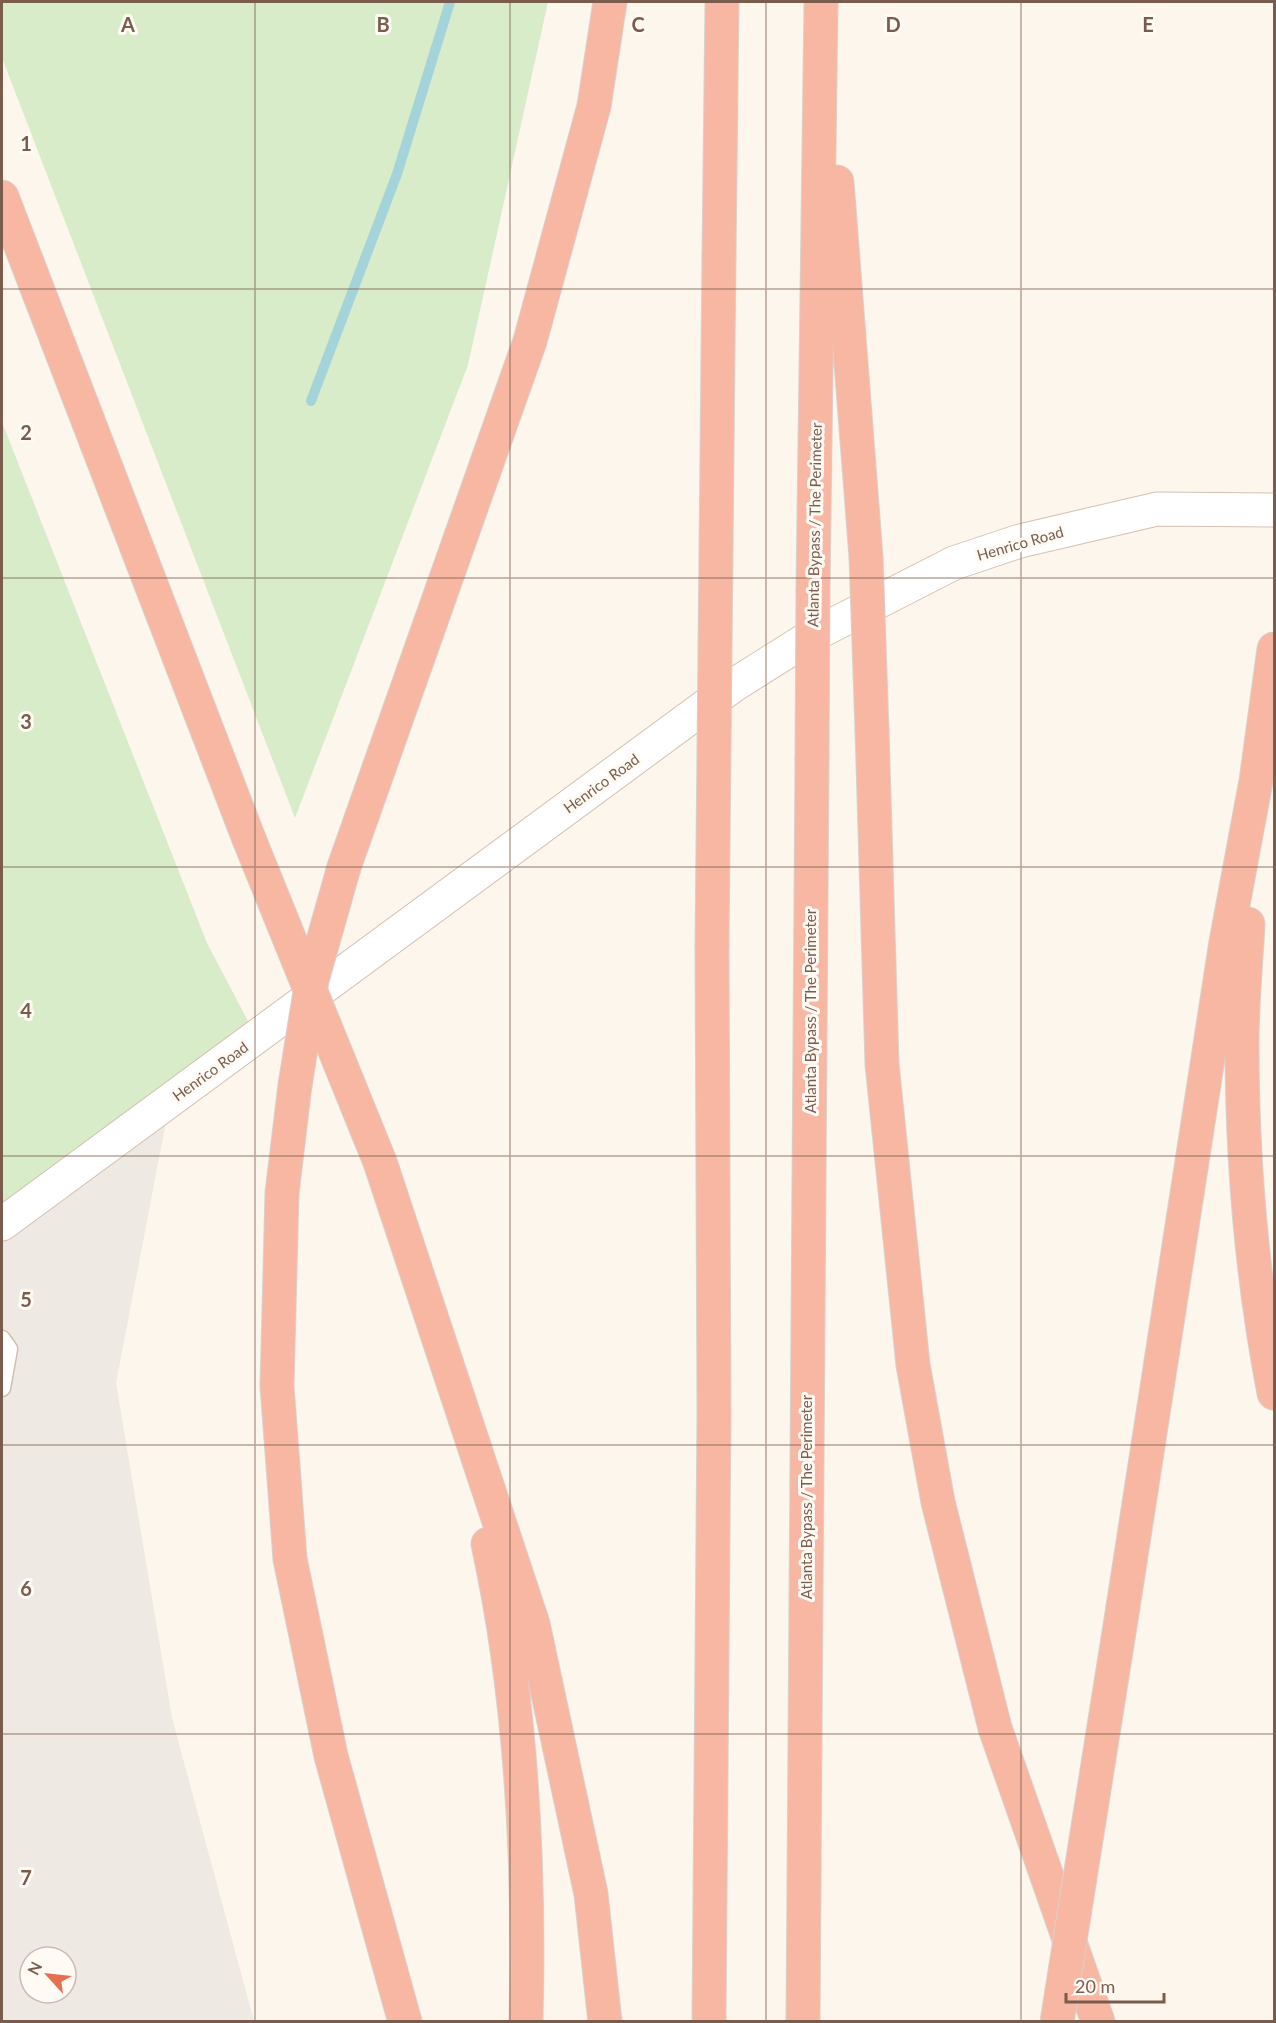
<svg xmlns="http://www.w3.org/2000/svg" width="1276" height="2023" font-family="Lato,sans-serif">
<style>
.industrial{fill:#efe9e4;fill-rule:evenodd}
.green{fill:#d8ecc9}
.lines{fill:none;stroke-linecap:round;stroke-linejoin:round}
.stream{stroke:#a5d3da;stroke-width:10}
.lane-casing{stroke:#d1beb0;stroke-width:19}
.secondary-casing{stroke:#d6c0b0;stroke-width:35}
.highway-casing{stroke:#dad1cd;stroke-width:35}
.lane{stroke:#fff;stroke-width:16}
.secondary{stroke:#fff;stroke-width:33}
.highway{stroke:#f7b7a3;stroke-width:33}
.highway-bridge-casing{stroke:#dad1cd;stroke-width:35;stroke-linecap:butt}
.highway-bridge{stroke:#f7b7a3;stroke-width:33}
.grid{fill:none;stroke:#7a5c4d;stroke-width:1.5;stroke-opacity:0.55}
.labels{text-anchor:middle;dominant-baseline:central;stroke-width:6;stroke-linejoin:round;paint-order:stroke}
.street-label{font-size:15px;fill:#7a5c4d;stroke:#fffaf3}
.grid-label{font-size:20px;text-anchor:middle;font-weight:bold;fill:#7a5c4d;stroke:#fffaf3;stroke-width:6;stroke-linejoin:round;paint-order:stroke}
</style>
<rect width="100%" height="100%" fill="#fdf6ec"/>
<!-- industrial -->
<path class="industrial" d="M174,1080L116,1383L172,1718L254,2021L2,2022V1224ZM30,1957H66V1993H30Z"/>
<!-- green -->
<path class="green" d="M2,2H548L468,365L295,818L2,58Z
M2,422L207,943L249,1023L2,1224Z"/>
<g class="lines">
<!-- stream -->
<path class="stream" d="M311,401L397,174L450,2"/>
<defs>
<path id="lane" d="M2,1339L9,1349L2,1388"/>
<path id="secondary" d="M2,1224L734,685L815,634L954,563L1020,541L1157,509L1274,510"/>
<path id="highway" d="M837,182L866,557
M2,197L249,839
M719,255L722,2
M813,590L821,2
M872,730L882,1064L913,1365L938,1502L995,1728L1098,2022
M344,867L530,341L594,106L610,2
M1248,924C1246,963 1242,1003 1242,1043C1242,1159 1252,1279 1274,1393
M295,1085L282,1193L277,1386L290,1559L331,1756L405,2022
M380,1162L533,1624L591,1894L605,2022
M488,1544C522,1700 530,1863 526,2022
M1123,1607L1226,942L1256,781L1274,649
M709,2022L714,1413L712,946
M803,2022L812,760"/>
</defs>
<!-- lane casing -->
<use href="#lane" class="lane-casing"/>
<!-- secondary casing -->
<use href="#secondary" class="secondary-casing"/>
<!-- highway casing -->
<use href="#highway" class="highway-casing"/>
<!-- lane -->
<use href="#lane" class="lane"/>
<!-- secondary -->
<use href="#secondary" class="secondary"/>
<!-- highway -->
<use href="#highway" class="highway"/>
<defs>
<path id="highway-bridge" d="M866,557L872,730
M812,760L813,590
M249,839L380,1162
M712,946L719,255
M295,1085L312,980L344,867
M1057,2022L1123,1607"/>
</defs>
<!-- highway-bridge casing -->
<use href="#highway-bridge" class="highway-bridge-casing"/>
<!-- highway-bridge -->
<use href="#highway-bridge" class="highway-bridge"/>
</g>
<!-- grid -->
<path class="grid" d="M255,2V2022M510,2V2022M766,2V2022M1021,2V2022M2,289H1274M2,578H1274M2,867H1274M2,1156H1274M2,1445H1274M2,1734H1274"/>
<g class="labels">
<!-- street labels -->
<g class="street-label">
<text transform="translate(814 525) rotate(-89)">Atlanta Bypass / The Perimeter</text>
<text transform="translate(1020 543) rotate(-16)">Henrico Road</text>
<text transform="translate(601 783) rotate(-36)">Henrico Road</text>
<text transform="translate(810 1011) rotate(-90)">Atlanta Bypass / The Perimeter</text>
<text transform="translate(210 1071) rotate(-36)">Henrico Road</text>
<text transform="translate(806 1497) rotate(-90)">Atlanta Bypass / The Perimeter</text>
</g>
</g>
<g class="grid-label">
<text x="128" y="32">A</text>
<text x="383" y="32">B</text>
<text x="638" y="32">C</text>
<text x="893" y="32">D</text>
<text x="1148" y="32">E</text>
<text x="26" y="151">1</text>
<text x="26" y="440">2</text>
<text x="26" y="729">3</text>
<text x="26" y="1018">4</text>
<text x="26" y="1307">5</text>
<text x="26" y="1596">6</text>
<text x="26" y="1885">7</text>
</g>
<!-- border -->
<rect width="1276" height="2023" fill="none" stroke="#7a5c4d" stroke-width="6"/>
<!-- north arrow -->
<g transform="translate(48 1975) rotate(297)"><circle r="28" fill="#fffaf3" stroke="#cabbb1" stroke-width="1.5"/>
<path d="M0-4.5L10 22L0 15L-10 22Z" fill="#e76f51"/>
<text y="-9" font-size="16" font-weight="bold" text-anchor="middle" fill="#7a5c4d">N</text>
</g>
<!-- scale -->
<path d="M1066 1993v9h98v-9" fill="none" stroke="#7a5c4d" stroke-width="3"/>
<text x="1075" y="1993" font-size="18" fill="#7a5c4d" stroke="#fffaf3" stroke-width="4.5" paint-order="stroke">20 m</text>
</svg>
